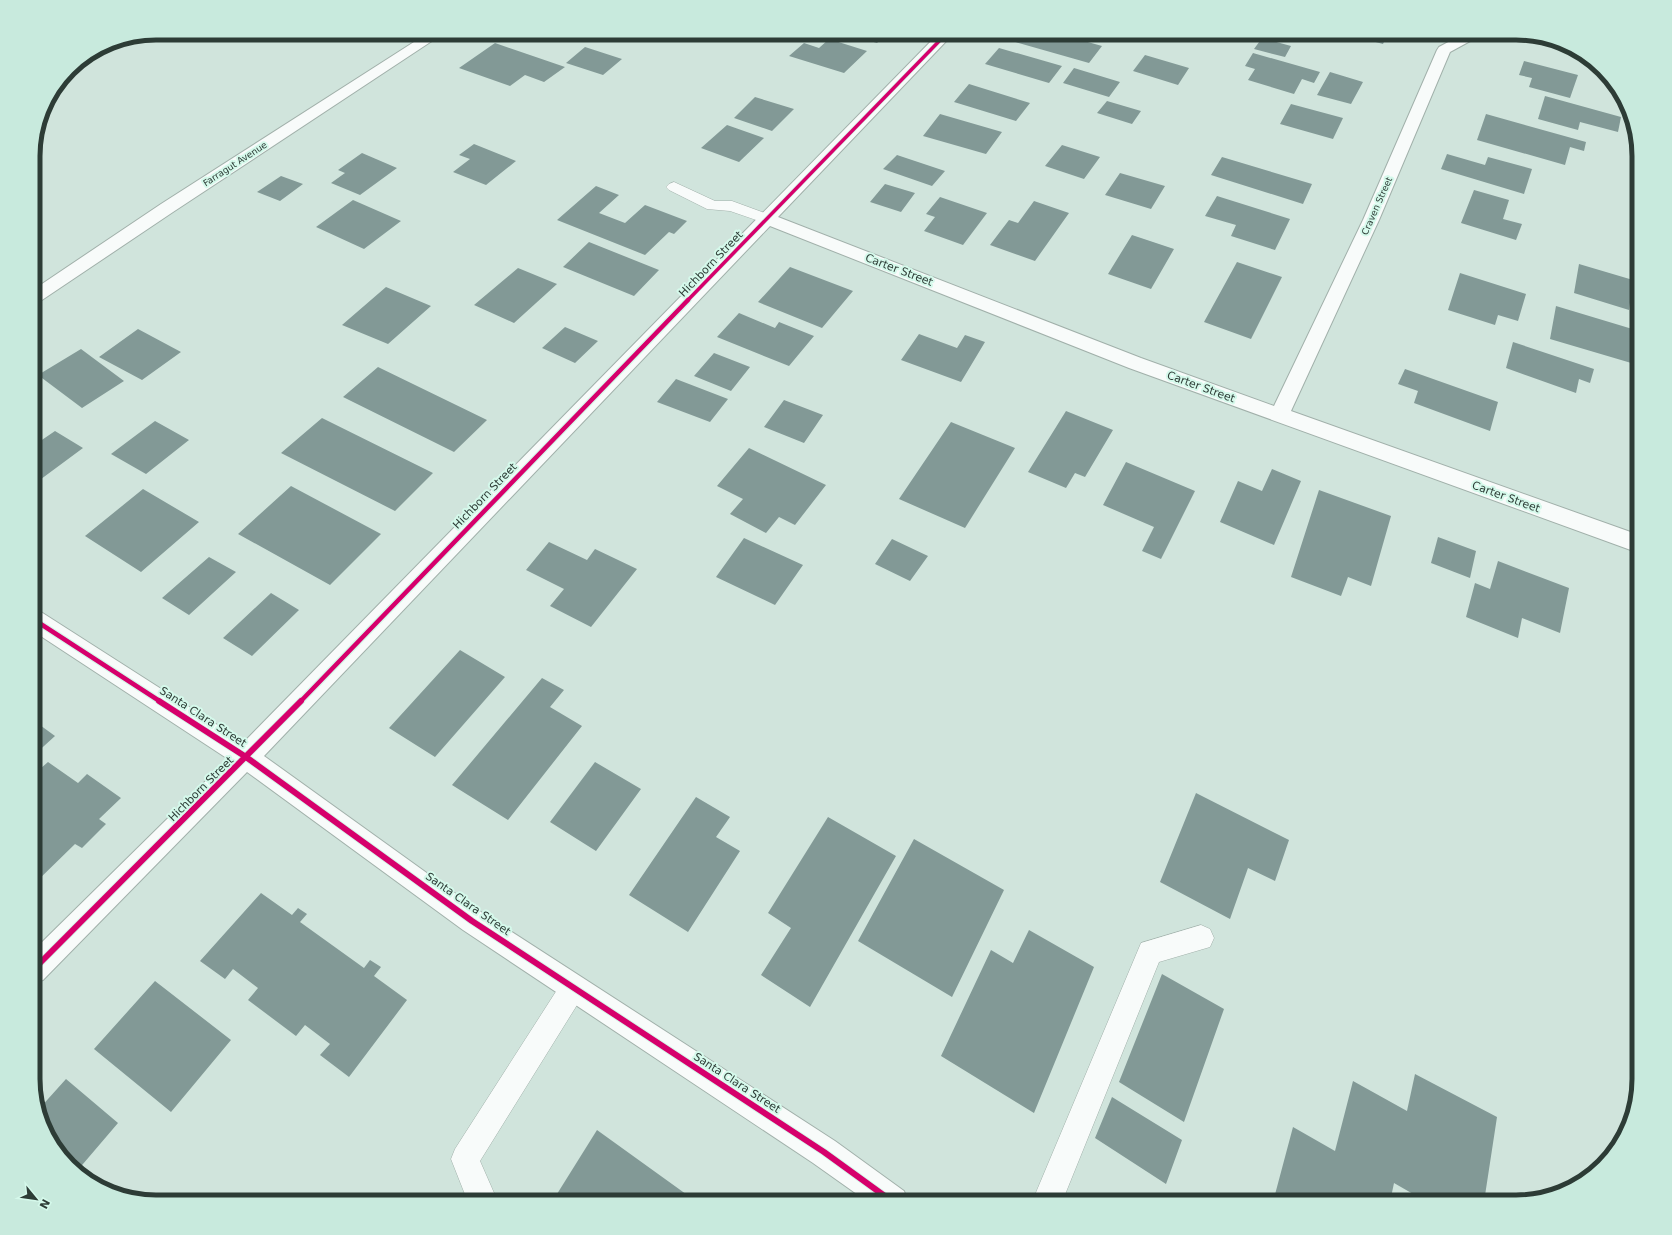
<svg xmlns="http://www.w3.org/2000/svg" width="1672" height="1235" font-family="'DejaVu Sans',sans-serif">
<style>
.building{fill:#829996}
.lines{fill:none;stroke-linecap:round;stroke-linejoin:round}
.service-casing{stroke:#a1b0aa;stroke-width:1}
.minor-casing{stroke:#a1b0aa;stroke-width:2}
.service{fill:#f8fbfa;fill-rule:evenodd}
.minor{fill:#f8fbfa;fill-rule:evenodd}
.cycleway-far2-casing{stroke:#d5f9eb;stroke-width:5}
.cycleway-far1-casing{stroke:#d5f9eb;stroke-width:7}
.cycleway-casing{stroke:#d5f9eb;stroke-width:8}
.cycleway-far2{stroke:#d6006c;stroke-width:3.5}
.cycleway-far1{stroke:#d6006c;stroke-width:4.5}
.cycleway{stroke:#d6006c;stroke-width:6}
.labels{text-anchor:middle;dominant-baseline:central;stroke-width:4;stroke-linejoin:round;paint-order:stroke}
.far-street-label{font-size:9px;fill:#2d3c36;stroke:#d5f9eb}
.street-label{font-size:11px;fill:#2d3c36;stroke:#d5f9eb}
.rim{fill:none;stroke:#2d3c36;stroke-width:5}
</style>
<rect width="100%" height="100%" fill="#d0e4dc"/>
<!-- building -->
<path class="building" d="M843,33H887L877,43Z
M1019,33H1056L1102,46L1089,63L1012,41Z
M1342,33H1388L1383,44Z
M1262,38L1291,46L1285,57L1254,49Z
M829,39L867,51L844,73L789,56L804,43L819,48Z
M495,43L565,67L544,82L525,75L510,86L459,68Z
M585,47L622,59L603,75L566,63Z
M999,48L1062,66L1049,83L985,64Z
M1253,53L1320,72L1314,83L1302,79L1294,94L1248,80L1255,69L1245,66Z
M1145,55L1189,68L1178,85L1133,71Z
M1524,61L1578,75L1570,98L1529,87L1532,78L1519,75Z
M1074,68L1120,82L1109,97L1063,83Z
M1330,72L1363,82L1351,104L1317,95Z
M969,84L1030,103L1016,121L954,102Z
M1545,96L1621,117L1618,132L1580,122L1578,130L1538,119Z
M755,97L794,109L772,131L734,118Z
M1107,101L1141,111L1132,124L1097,113Z
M1291,104L1343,118L1333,139L1280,124Z
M940,114L1002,132L986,154L923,136Z
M1486,114L1586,142L1584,151L1570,147L1565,165L1477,140Z
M727,125L764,138L739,162L701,148Z
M474,144L516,161L486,185L453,172L470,159L459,155Z
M1062,145L1100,157L1084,179L1045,166Z
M362,153L397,168L360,195L331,183L345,173L338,170Z
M1447,154L1485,165L1488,157L1532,169L1524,194L1441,169Z
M897,155L945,171L932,186L883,169Z
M1222,157L1312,184L1303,204L1211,175Z
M1120,173L1165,186L1151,209L1105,195Z
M281,176L303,184L280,201L257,192Z
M885,184L915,193L901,212L870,202Z
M596,186L619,195L599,213L625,223L645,205L687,221L674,234L669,232L645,255L557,220Z
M1474,190L1509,200L1503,219L1522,224L1516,240L1461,223Z
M1217,196L1290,219L1275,250L1231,236L1236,225L1205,216Z
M940,197L987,213L963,245L924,231L935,217L926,214Z
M353,200L401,221L364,249L316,227Z
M1034,201L1069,213L1035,261L990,245L1009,220L1018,223Z
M1132,235L1174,249L1151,289L1108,274Z
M589,242L659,270L634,296L563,267Z
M1237,262L1282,277L1251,339L1204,322Z
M1579,264L1633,280L1629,310L1574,293Z
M790,267L853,291L822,328L758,302Z
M518,268L557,284L514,323L474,305Z
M1460,273L1526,294L1518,321L1498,315L1495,325L1448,310Z
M386,287L431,306L388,344L342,325Z
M1556,306L1639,331L1638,365L1550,339Z
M739,313L775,328L779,322L814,336L789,366L717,337Z
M565,327L598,341L575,363L542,348Z
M138,329L181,352L142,380L99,357Z
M919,334L957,348L965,335L985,342L961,382L901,360Z
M1513,342L1594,369L1590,383L1579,379L1576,393L1506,368Z
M81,349L124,381L82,408L38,375Z
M714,353L750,367L731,391L694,376Z
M378,367L487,420L454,452L343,397Z
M1405,369L1498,402L1490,431L1414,403L1418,391L1398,384Z
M676,379L728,399L710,422L657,402Z
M784,400L823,415L804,443L764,427Z
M1066,411L1113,430L1085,477L1075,473L1066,488L1028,472Z
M322,418L433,473L395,511L281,453Z
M155,421L189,440L146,474L111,454Z
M951,422L1015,448L965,528L899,499Z
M55,431L83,448L33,485V446Z
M749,448L826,485L795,525L779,517L766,533L730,514L743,499L717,486Z
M1126,462L1195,491L1161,559L1142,551L1154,527L1103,505Z
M1272,469L1301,481L1274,545L1220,522L1238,481L1262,491Z
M291,486L381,534L330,585L238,534Z
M143,489L199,522L141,572L85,536Z
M1319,490L1391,516L1371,586L1348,577L1341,596L1291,577Z
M1438,537L1476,551L1470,578L1431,563Z
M744,538L803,565L775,605L716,577Z
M892,539L928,556L910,581L875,564Z
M549,542L587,560L595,549L637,569L591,627L550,606L564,589L526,570Z
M209,557L236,572L189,615L162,598Z
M1498,561L1569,588L1560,633L1522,618L1518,638L1466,617L1475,583L1490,589Z
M271,593L299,610L252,656L223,638Z
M460,650L505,677L435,757L389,728Z
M542,678L564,690L550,707L582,726L508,820L452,785Z
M33,720L55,736L33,756Z
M48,762L78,783L87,774L121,798L99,819L106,824L82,848L75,844L33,885V775Z
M595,762L641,789L596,851L550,822Z
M1196,793L1289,840L1275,881L1248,868L1230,919L1160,882Z
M696,797L730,817L716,837L740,851L688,932L629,895Z
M828,817L896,856L810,1007L761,975L791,928L768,913Z
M914,839L1004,890L952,997L858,941Z
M261,893L292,915L298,908L307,914L300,922L364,968L370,960L381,967L374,976L407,1000L349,1077L320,1055L330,1044L305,1025L296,1036L248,1000L258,988L233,969L225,979L200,961Z
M1029,930L1094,967L1034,1113L941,1056L991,950L1013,963Z
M1162,974L1224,1009L1184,1122L1119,1082Z
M155,981L231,1040L171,1112L94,1049Z
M1415,1074L1497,1117L1484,1202H1427L1394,1183L1390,1202H1273L1293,1127L1335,1151L1353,1081L1407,1111Z
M66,1079L118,1123L77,1171L46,1134L39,1109Z
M1112,1097L1182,1140L1166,1184L1095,1138Z
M597,1130L697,1202H552Z"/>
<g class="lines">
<defs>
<path id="service" d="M674,182L715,201H732L773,216L776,219L773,222L768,224L730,211L707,209L669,190L666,187L669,184Z
M1201,925L1210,929L1214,938L1210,947L1159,962L1062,1202H1032L1141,943Z
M573,975L582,979L586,988L582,997L480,1161L498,1202H468L451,1159L455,1149L564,979Z"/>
<path id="minor" d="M428,33H444L173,212L39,302L33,304V290L161,204Z
M939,33H954L778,217L1141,358L1274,406L1363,220L1437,50L1439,47L1465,33H1510L1508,36L1503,37L1472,40L1450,52L1379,220L1291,411L1639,535V553L1129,368L770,226L264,756L481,912L835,1141L904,1191L908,1202H868L813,1163L463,930L247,772L43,980L33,983V951L228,759L33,631V610L41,612L244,742Z"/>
</defs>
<!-- service casing -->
<use href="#service" class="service-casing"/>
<!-- minor casing -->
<use href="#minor" class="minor-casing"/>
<!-- service -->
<use href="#service" class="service"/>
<!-- minor -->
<use href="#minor" class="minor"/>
<defs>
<path id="cycleway-far2" d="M687,301L947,33"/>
<path id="cycleway-far1" d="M33,619L161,702
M300,702L688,300"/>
<path id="cycleway" d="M159,701L246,757L472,921L824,1152L893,1202
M33,970L301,701"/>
</defs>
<!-- cycleway-far2 casing -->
<use href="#cycleway-far2" class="cycleway-far2-casing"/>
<!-- cycleway-far1 casing -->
<use href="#cycleway-far1" class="cycleway-far1-casing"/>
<!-- cycleway casing -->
<use href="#cycleway" class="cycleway-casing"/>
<!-- cycleway-far2 -->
<use href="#cycleway-far2" class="cycleway-far2"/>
<!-- cycleway-far1 -->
<use href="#cycleway-far1" class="cycleway-far1"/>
<!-- cycleway -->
<use href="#cycleway" class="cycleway"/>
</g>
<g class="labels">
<!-- far-street labels -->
<g class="far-street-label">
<text transform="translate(235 164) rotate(-33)">Farragut Avenue</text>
<text transform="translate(1377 206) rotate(-66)">Craven Street</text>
</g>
<!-- street labels -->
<g class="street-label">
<text transform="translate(711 264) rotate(-46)">Hichborn Street</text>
<text transform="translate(899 270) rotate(21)">Carter Street</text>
<text transform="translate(1201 387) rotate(20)">Carter Street</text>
<text transform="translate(485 496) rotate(-46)">Hichborn Street</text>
<text transform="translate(1506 497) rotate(20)">Carter Street</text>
<text transform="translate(203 717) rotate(33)">Santa Clara Street</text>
<text transform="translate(201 789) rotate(-45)">Hichborn Street</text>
<text transform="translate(468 904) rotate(35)">Santa Clara Street</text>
<text transform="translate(737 1083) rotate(33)">Santa Clara Street</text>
</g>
</g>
<!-- crop -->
<path d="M0 0H1672V1235H0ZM156 40H1516A116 116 0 0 1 1632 156V1079A116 116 0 0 1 1516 1195H156A116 116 0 0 1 40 1079V156A116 116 0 0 1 156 40Z" fill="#c8eadd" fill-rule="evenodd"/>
<path class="rim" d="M156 40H1516A116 116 0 0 1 1632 156V1079A116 116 0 0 1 1516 1195H156A116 116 0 0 1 40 1079V156A116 116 0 0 1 156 40Z"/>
<!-- north arrow -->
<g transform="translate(36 1199) rotate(119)" stroke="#d5f9eb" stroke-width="3" paint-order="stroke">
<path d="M0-3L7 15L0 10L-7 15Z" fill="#2d3c36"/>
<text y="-6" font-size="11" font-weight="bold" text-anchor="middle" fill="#2d3c36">N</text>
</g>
</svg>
